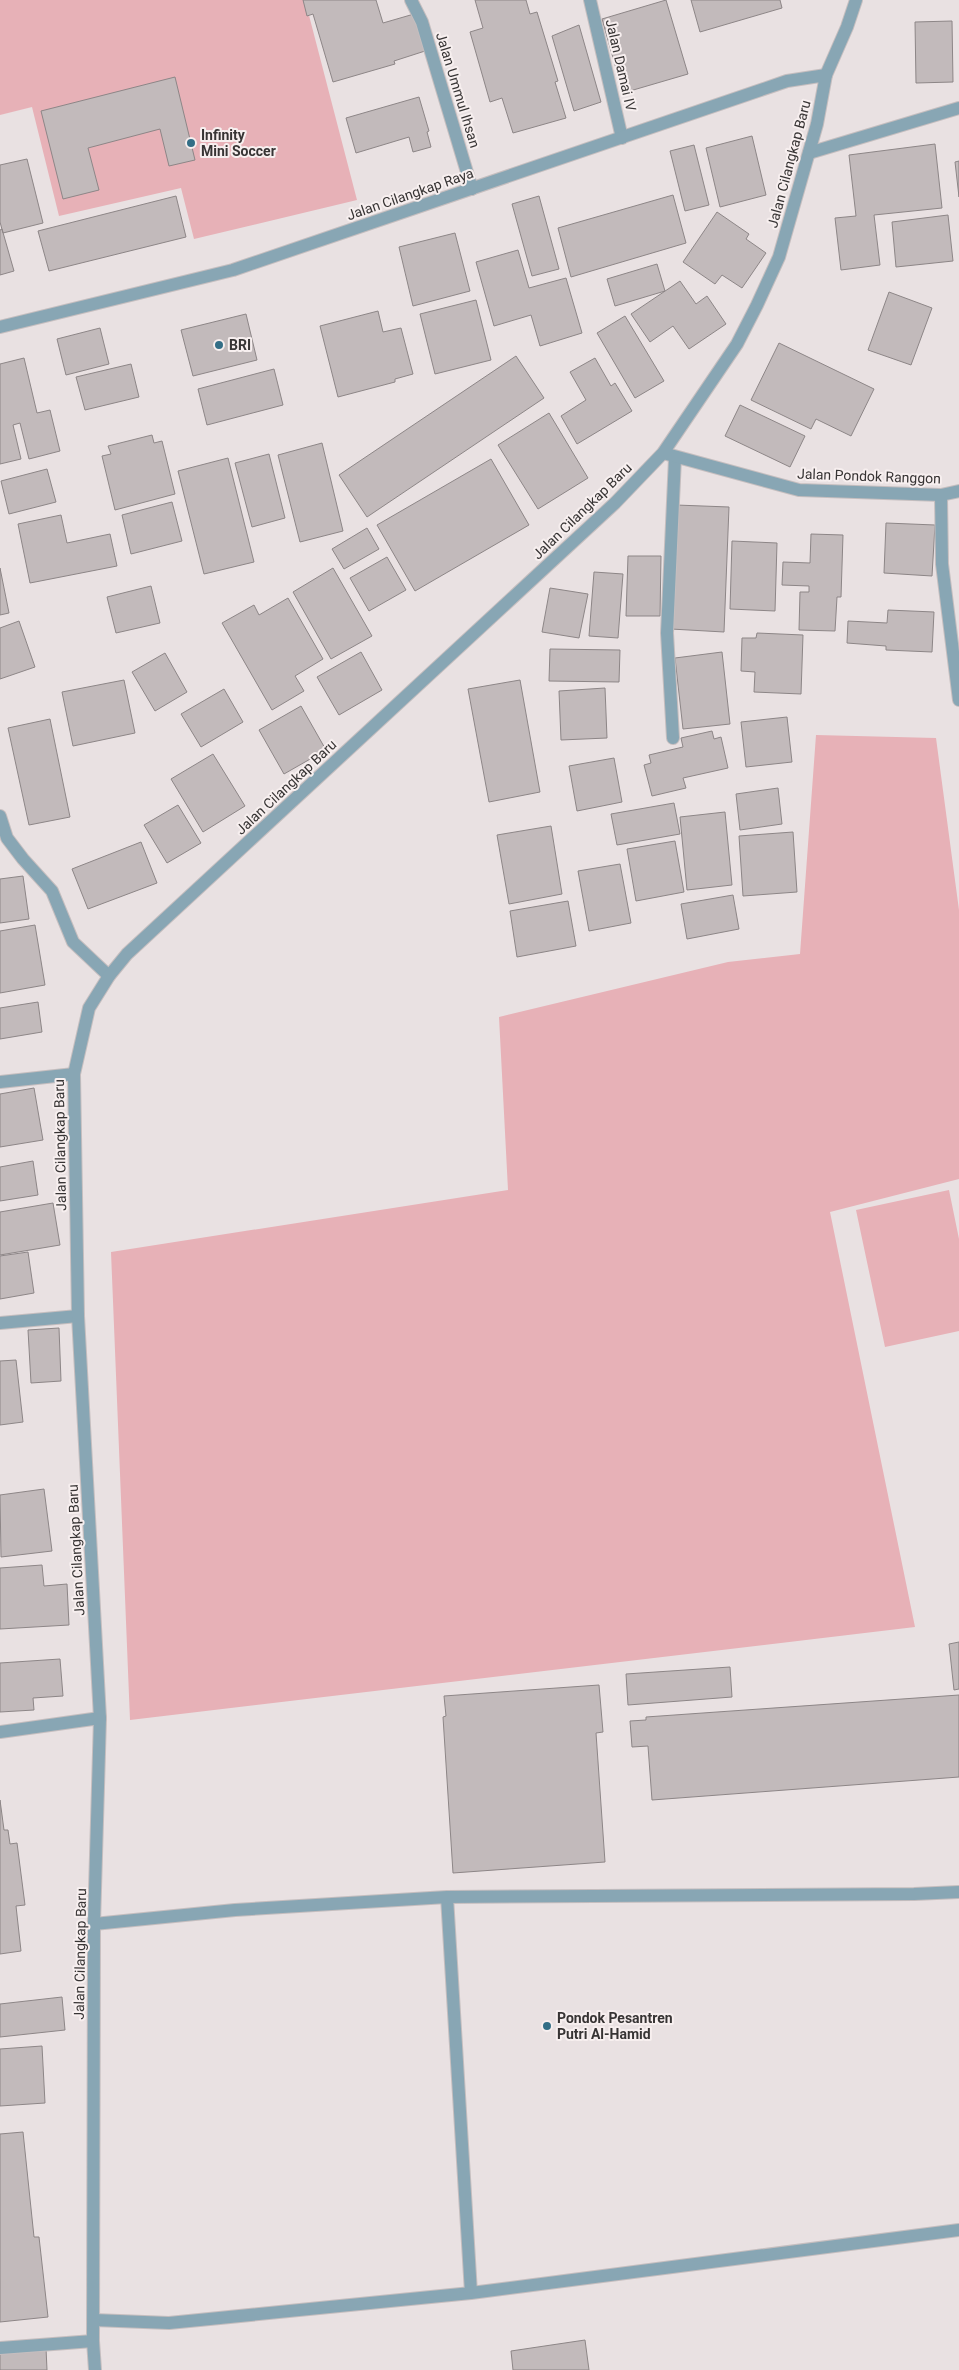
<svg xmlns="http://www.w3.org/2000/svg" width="959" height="2370" font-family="Roboto,sans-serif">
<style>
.green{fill:#e7b1b7}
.building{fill:#c2babb;stroke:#8d8687}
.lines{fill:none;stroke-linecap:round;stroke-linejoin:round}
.service-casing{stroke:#c5bebf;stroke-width:14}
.minor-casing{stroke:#c5bebf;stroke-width:14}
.tertiary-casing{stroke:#c5bebf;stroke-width:14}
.service{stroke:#88a6b4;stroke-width:12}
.minor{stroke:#88a6b4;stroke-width:12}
.tertiary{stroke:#88a6b4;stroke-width:12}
.poi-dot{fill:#336e86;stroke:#f7efef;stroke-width:2}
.labels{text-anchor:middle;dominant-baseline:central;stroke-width:4;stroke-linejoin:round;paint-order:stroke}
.street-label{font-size:14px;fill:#373434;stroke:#f7efef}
.poi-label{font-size:14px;font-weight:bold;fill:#373434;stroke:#f7efef;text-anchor:start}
</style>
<rect width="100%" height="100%" fill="#e9e1e2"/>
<!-- green -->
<path class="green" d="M0,0H305L357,200L194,239L181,188L59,216L32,107L0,115Z
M816,735L936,738L959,910V1179L830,1212L915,1627L130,1720L111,1252L508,1190L499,1017L728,962L800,954Z
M949,1190L959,1239V1331L885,1347L856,1210Z"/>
<!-- building -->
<path class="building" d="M303,0H376L383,23L414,14L425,51L394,61L395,64L333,82L313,14L307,16Z
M475,0H526L530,14L537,12L558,81L555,82L566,118L513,133L502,98L490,102L470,32L483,28Z
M666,0L688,74L623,93L602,19Z
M691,0H780L782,8L700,32Z
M952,21L953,82L916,83L915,22Z
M579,25L601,102L574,111L552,36Z
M175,77L195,160L169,166L160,129L88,148L99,190L63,199L41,111Z
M419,97L429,131L427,132L431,147L413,152L409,137L356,153L346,118Z
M752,136L766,195L720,207L706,148Z
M935,144L942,208L874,215L880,265L841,270L835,218L856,216L849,155Z
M694,145L709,205L685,211L670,151Z
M27,159L43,223L3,233L0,222V165Z
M959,161V197L955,162Z
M673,195L686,243L571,277L558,228Z
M176,196L186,237L49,271L38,231Z
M539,196L559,269L532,276L512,204Z
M717,212L749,234L746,239L766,253L742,288L722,275L715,284L683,262Z
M948,215L953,261L896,267L892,222Z
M2,229L14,271L0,275V230Z
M455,233L470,291L413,306L399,247Z
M518,250L529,288L566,278L582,333L540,346L531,315L494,326L476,262Z
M657,264L665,291L615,306L607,279Z
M680,281L696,304L707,296L726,324L689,349L673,326L650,342L631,314Z
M889,292L932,308L911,365L868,350Z
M476,300L491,360L435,374L420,314Z
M378,311L383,332L401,328L413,374L395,379V382L338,397L320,326Z
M246,314L257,360L193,376L181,330Z
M625,316L664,381L635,398L597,333Z
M100,328L109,364L66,375L57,339Z
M779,343L874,389L851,436L816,419L811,429L751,400Z
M516,356L544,398L367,517L339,475Z
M24,358L37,413L50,410L60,451L29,459L20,423L13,425L21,459L0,464V364Z
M595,358L611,386L615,383L632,411L577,444L561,416L586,400L570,372Z
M131,364L139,397L85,410L76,377Z
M274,369L283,405L207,425L198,389Z
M740,405L805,436L790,467L725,436Z
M549,413L588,478L538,509L498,445Z
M152,435L154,443L162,441L175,494L115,510L102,456L111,454L108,446Z
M322,443L343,531L300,542L278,455Z
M269,454L285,518L252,527L235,463Z
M228,458L254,562L204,574L178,471Z
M491,459L529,525L415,591L377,525Z
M47,469L56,502L9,514L1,481Z
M172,502L182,541L131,554L122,515Z
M676,505L729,507L724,632L671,629Z
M61,515L67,543L110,534L117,566L30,583L18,524Z
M886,523L935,525L932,576L884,573Z
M367,528L379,549L344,569L332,549Z
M811,534L843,535L841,597H837L835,631L799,630L800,592H809V586L782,585L783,562L810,563Z
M732,541L777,543L775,611L730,609Z
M628,556H661L660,616H626Z
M387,557L406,590L369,611L350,578Z
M0,568L9,613L0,615Z
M333,568L372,636L331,659L293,592Z
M594,572L623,574L618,638L589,636Z
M151,586L160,623L116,633L107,597Z
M550,588L588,594L579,638L542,632Z
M288,598L323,659L295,676L304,691L272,710L222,623L254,605L259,615Z
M888,610L934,612L932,652L886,650V646L847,643L848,621L887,623Z
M19,621L35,667L0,679V628Z
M757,633L803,635L801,694L754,692L755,672L741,671L742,638H756Z
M550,649L620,650L619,682L549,681Z
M361,652L382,690L339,715L317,677Z
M722,652L730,724L683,729L675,658Z
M165,653L187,692L155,711L132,672Z
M124,680L135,733L73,746L62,692Z
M520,680L540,792L489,802L468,689Z
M605,688L607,738L561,740L559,691Z
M224,689L243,722L201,747L181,714Z
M301,706L326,750L284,774L259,730Z
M787,717L792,762L746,767L741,722Z
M50,719L70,817L29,825L8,728Z
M712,731L714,739L721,737L728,768L683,778L686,788L652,796L644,765L651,763L649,755L683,747L681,738Z
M213,754L245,806L203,832L171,779Z
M614,758L622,802L577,811L569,766Z
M778,788L782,824L740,830L736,794Z
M674,803L680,834L617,845L611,814Z
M178,805L201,843L167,863L144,825Z
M725,812L732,885L687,890L680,817Z
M551,826L562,894L509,904L497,835Z
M793,832L797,892L743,896L739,836Z
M675,841L684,892L636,901L627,849Z
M141,842L157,883L88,909L72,869Z
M620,864L631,923L589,931L578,871Z
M23,876L29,919L0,923V879Z
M733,895L739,929L687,939L681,904Z
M568,901L576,946L517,957L510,911Z
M35,925L45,985L0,993V931Z
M38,1002L42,1032L0,1039V1008Z
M34,1088L43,1140L0,1147V1094Z
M33,1161L38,1195L0,1201V1167Z
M53,1203L60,1245L0,1255V1212Z
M28,1252L34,1293L0,1299V1256Z
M59,1328L61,1381L31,1383L28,1330Z
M16,1360L23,1422L0,1425V1361Z
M44,1489L52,1551L1,1557L0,1495Z
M42,1565L44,1586L67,1584L69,1625L0,1629V1568Z
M959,1642V1689L954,1690L949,1644Z
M60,1659L63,1696L33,1698L34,1710L0,1712V1663Z
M730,1667L732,1697L628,1705L626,1674Z
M599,1685L603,1732L596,1733L605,1862L453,1873L443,1717L446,1716L444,1696Z
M959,1695V1777L652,1800L648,1746L632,1747L630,1721L646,1720V1717Z
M0,1800L4,1830H8L10,1844L17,1843L25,1905L16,1906L21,1951L0,1954Z
M62,1997L65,2030L0,2037V2004Z
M42,2046L45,2103L0,2106V2049Z
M23,2132L34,2237H39L48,2317L0,2322V2134Z
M585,2340L589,2370H513L511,2351Z
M46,2348L47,2370H0V2351Z"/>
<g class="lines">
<defs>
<path id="service" d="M447,1897L471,2293
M94,1924L235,1910L447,1897L914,1894L959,1892
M94,2320L169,2323L471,2293L959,2230"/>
<path id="minor" d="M411,0L422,22L472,189
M590,0L622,138
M826,75L847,27L856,0
M809,153L959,108
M941,495L942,564L959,700
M673,738L667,633L675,458
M0,816L7,838L23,859L52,891L73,942L109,976
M0,1082L74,1074
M0,1323L78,1316
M0,1732L100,1718
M0,2348L93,2341"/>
<path id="tertiary" d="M0,327L233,270L787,81L826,75L817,124L779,257L757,305L737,344L663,453L615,503L127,954L109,976L89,1008L74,1074L78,1316L100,1718L94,1924L93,2341L95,2370
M663,453L799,490L941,495L959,491"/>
</defs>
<!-- service casing -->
<use href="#service" class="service-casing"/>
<!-- minor casing -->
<use href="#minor" class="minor-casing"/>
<!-- tertiary casing -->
<use href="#tertiary" class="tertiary-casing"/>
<!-- service -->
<use href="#service" class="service"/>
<!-- minor -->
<use href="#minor" class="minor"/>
<!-- tertiary -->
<use href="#tertiary" class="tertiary"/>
</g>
<!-- markers -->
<g class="poi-dot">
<circle cx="191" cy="143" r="5"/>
<circle cx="219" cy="345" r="5"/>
<circle cx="547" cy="2026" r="5"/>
</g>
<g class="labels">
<!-- street labels -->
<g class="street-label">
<text transform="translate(621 65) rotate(77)">Jalan Damai IV</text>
<text transform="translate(458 90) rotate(73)">Jalan Ummul Ihsan</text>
<text transform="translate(789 164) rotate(-75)">Jalan Cilangkap Baru</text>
<text transform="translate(410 194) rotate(-19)">Jalan Cilangkap Raya</text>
<text transform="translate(869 476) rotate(2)">Jalan Pondok Ranggon</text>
<text transform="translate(582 511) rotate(-44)">Jalan Cilangkap Baru</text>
<text transform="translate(286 787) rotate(-43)">Jalan Cilangkap Baru</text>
<text transform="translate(60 1145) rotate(-91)">Jalan Cilangkap Baru</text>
<text transform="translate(76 1550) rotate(-93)">Jalan Cilangkap Baru</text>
<text transform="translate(80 1954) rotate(-89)">Jalan Cilangkap Baru</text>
</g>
<!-- poi labels -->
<g class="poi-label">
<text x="201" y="135">Infinity<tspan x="201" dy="16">Mini Soccer</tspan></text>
<text x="229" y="345">BRI</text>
<text x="557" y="2018">Pondok Pesantren<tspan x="557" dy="16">Putri Al-Hamid</tspan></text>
</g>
</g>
</svg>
